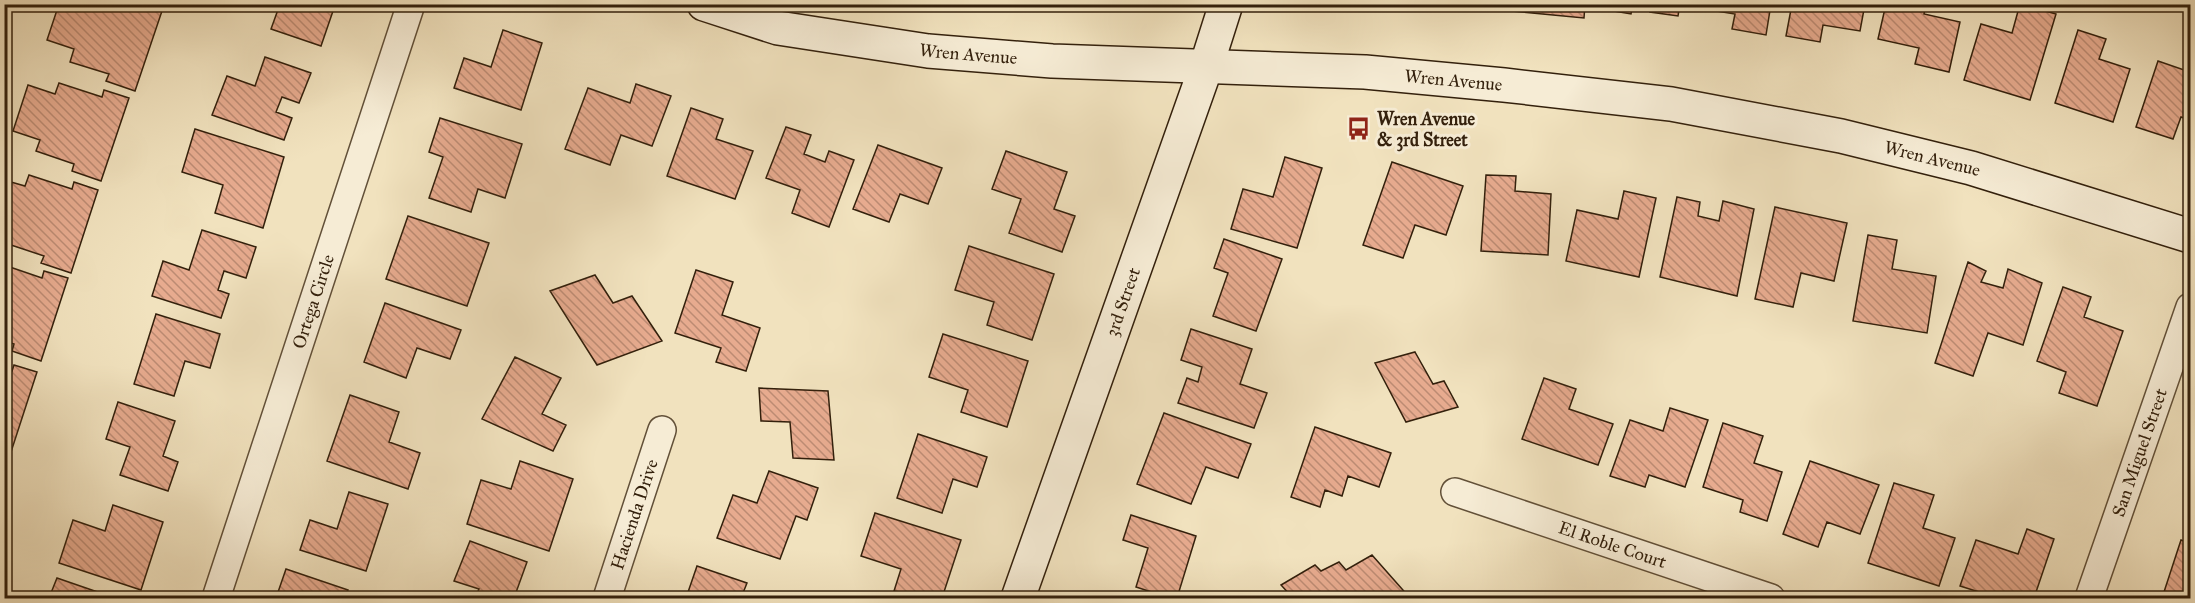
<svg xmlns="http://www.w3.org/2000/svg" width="2195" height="603" font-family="'IM FELL Great Primer',serif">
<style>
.building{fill:url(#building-back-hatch);stroke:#33200c;stroke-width:1.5}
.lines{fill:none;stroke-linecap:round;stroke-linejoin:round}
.street-casing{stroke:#625038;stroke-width:30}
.secondary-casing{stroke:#33200c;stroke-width:36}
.street{stroke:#f6ecd5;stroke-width:27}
.secondary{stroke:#f6ecd5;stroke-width:33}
.labels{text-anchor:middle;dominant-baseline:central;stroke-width:6;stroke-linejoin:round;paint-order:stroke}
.street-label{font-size:18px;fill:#33200c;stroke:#f6ecd5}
.poi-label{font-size:18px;font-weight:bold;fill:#33200c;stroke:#f6ecd5;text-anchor:start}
</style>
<defs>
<pattern id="building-back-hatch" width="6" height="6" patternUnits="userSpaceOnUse" patternTransform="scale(1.5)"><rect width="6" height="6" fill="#e7ab8f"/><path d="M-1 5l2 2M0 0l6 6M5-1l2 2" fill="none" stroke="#bc8b73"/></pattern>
</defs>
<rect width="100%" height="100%" fill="#f1e2be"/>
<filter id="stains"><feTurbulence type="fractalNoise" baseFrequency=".00333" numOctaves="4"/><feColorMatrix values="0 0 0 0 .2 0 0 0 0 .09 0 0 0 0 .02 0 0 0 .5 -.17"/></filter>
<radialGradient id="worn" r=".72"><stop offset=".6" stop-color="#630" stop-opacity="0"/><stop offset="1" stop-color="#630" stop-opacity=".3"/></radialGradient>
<!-- building -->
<path class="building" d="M59,4H128L136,7L137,4H152L163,8L135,91L106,81L109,74L70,62L74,49L47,40Z
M280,4H320L319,7L333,11L321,46L271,29Z
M1512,4H1585L1584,18L1512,11Z
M1608,4H1633L1631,14L1607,10Z
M1651,4H1680L1678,16L1650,12Z
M1705,4H1771L1766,35L1732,29L1735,14L1705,9Z
M1792,4H1865L1860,31L1823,25L1820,42L1786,36Z
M1886,4H1926L1924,14L1960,22L1949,72L1915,64L1919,48L1878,39Z
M2020,4L2056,14L2030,100L1964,80L1981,24L2012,33Z
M503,30L542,43L521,110L454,88L464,58L491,67Z
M2078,30L2106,39L2099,59L2130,69L2113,122L2055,103Z
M265,57L311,73L299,103L282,97L276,112L292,118L284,140L212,115L227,76L255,86Z
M2158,61L2190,72V120L2181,117L2173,139L2136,127Z
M59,83L102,97L104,90L129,98L101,181L72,171L74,164L36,151L40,140L13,131L28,85L55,94Z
M636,84L671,96L652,146L621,135L610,165L565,149L588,88L630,103Z
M691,108L723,119L716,139L753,151L735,199L667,176Z
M440,118L522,144L505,198L478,189L471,212L429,198L443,157L429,152Z
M786,127L811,135L804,154L825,162L829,151L854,160L829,227L792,213L800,190L766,178Z
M195,129L284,157L263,228L215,213L223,185L182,172Z
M878,145L942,168L928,204L900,194L889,222L853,209Z
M1006,151L1067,172L1054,209L1075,216L1062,252L1009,233L1021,199L992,189Z
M1285,157L1322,168L1297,248L1231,229L1243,189L1273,197Z
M1392,162L1463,186L1446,235L1415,225L1403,258L1363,245Z
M29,175L72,189L74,182L98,190L71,273L41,263L44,256L5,243L9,232L4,230V180L25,186Z
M1486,175L1516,176L1515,191L1551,194L1548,255L1481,251Z
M1624,191L1656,198L1639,277L1566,261L1577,210L1618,219Z
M1677,197L1700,202L1698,216L1719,221L1723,201L1754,209L1737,296L1660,277Z
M1775,207L1847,223L1834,281L1801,273L1793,307L1755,299Z
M408,216L489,243L467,306L386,279Z
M202,230L256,247L246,278L224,271L218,290L229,294L221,318L152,296L163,261L189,270Z
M1868,235L1897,240L1892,269L1936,276L1927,333L1853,321Z
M1224,239L1282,259L1256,331L1213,316L1228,273L1214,268Z
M969,246L1054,274L1032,340L987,325L994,302L955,290Z
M1968,262L1986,271L1981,282L2003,288L2008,269L2042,283L2023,345L1988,333L1973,376L1935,363Z
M4,265L42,278L44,271L68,278L41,361L12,351L14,344L4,341Z
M696,270L733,282L722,315L760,328L746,371L716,362L721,348L675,333Z
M595,275L613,303L632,296L662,341L597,365L550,291Z
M2063,287L2091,297L2084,317L2123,331L2097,406L2059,393L2066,372L2037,361Z
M385,303L461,330L450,359L417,348L406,378L364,362Z
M156,314L220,334L210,368L185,361L174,396L134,384Z
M1191,329L1252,349L1240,384L1267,393L1254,428L1178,403L1187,378L1198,382L1202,367L1181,360Z
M943,334L1028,361L1007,427L961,412L968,390L929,377Z
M1415,352L1433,384L1444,381L1458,407L1406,422L1375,363Z
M515,357L561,378L542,414L566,425L553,451L482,419Z
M14,365L37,372L10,455L4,453V369L12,371Z
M1544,378L1576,389L1569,409L1613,424L1598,465L1522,439Z
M759,388L828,391L834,460L793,458L790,422L761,421Z
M350,395L399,412L389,442L420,453L408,489L327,461Z
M118,402L175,421L163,456L178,462L168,491L120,475L130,447L106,439Z
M1670,408L1708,420L1685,487L1649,475L1645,487L1610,476L1630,420L1663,431Z
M1164,413L1251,444L1238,478L1206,467L1191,504L1137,484Z
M1723,423L1763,436L1754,463L1782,472L1767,521L1740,512L1743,500L1703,487Z
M1315,427L1391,453L1379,487L1348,476L1342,496L1325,490L1320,507L1291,497Z
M918,434L987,457L977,487L953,479L942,513L897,498Z
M520,461L573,479L549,551L467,524L481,480L511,489Z
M1810,461L1879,485L1860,534L1827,522L1818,547L1783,534Z
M769,471L818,488L807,520L796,516L780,559L717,538L733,495L757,503Z
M1894,483L1934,495L1923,528L1955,538L1939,586L1868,563Z
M349,492L388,504L366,571L300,550L310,520L337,529Z
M113,505L163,522L141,590L59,563L73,520L105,531Z
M875,513L961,540L942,598H916L894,591L901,569L861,556Z
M1131,515L1196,536L1177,598H1170L1136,587L1148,548L1123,540Z
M2027,529L2054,539L2034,598H1998L1960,586L1976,540L2018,554Z
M2181,540L2190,543V598H2162Z
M470,541L527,562L514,598H475L479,589L454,581Z
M1372,555L1410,598H1293L1281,585L1315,565L1321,571L1339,562L1346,570Z
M697,566L747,583L741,598H686Z
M286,569L348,590L345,598H276Z
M57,578L115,598H49Z"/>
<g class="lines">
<defs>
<g id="street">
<path id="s1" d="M1455,492L1771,598"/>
<path id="s2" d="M216,598L411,4"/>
<path id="s3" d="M607,598L662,430"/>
<path id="s4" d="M2089,598L2190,307"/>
</g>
<g id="secondary">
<path id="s5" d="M704,4L778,28L928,51L1052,61L1365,72L1504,85L1671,104L1841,136L1971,168L2190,236"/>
<path id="s6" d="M1018,598L1206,67L1226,4"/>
</g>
</defs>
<!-- street casing -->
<use href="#street" class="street-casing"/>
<!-- secondary casing -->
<use href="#secondary" class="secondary-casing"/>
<!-- street -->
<use href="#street" class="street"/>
<!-- secondary -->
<use href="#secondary" class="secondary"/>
</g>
<!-- icons -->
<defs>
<symbol id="bus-bare" viewBox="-9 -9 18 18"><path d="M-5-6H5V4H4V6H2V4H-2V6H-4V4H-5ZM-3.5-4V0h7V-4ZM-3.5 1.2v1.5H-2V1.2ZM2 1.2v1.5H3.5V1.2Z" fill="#8f2418" stroke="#f6ecd5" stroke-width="2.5" paint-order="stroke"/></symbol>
</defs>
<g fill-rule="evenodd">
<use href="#bus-bare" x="1342" y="112" width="33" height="33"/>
</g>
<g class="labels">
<!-- street labels -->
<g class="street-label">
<text stroke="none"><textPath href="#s5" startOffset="270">Wren Avenue</textPath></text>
<text stroke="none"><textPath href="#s5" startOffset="756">Wren Avenue</textPath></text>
<text stroke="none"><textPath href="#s5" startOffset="1242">Wren Avenue</textPath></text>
<text stroke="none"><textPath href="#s2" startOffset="312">Ortega Circle</textPath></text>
<text stroke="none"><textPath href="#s6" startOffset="314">3rd Street</textPath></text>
<text stroke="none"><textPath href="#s4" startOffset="154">San Miguel Street</textPath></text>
<text stroke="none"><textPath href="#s3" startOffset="88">Hacienda Drive</textPath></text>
<text stroke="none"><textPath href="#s1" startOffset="166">El Roble Court</textPath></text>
</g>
<!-- poi labels -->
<g class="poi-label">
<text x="1377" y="119">Wren Avenue<tspan x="1377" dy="21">&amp; 3rd Street</tspan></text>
</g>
</g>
<!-- margin -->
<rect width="2195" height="603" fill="none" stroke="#f1e2be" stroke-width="24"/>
<rect x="6" y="6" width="2183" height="591" fill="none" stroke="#33200c" stroke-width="3"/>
<rect x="12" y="12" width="2171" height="579" fill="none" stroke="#33200c" stroke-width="1.5"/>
<rect width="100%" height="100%" filter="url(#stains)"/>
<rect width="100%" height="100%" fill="url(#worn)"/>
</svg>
